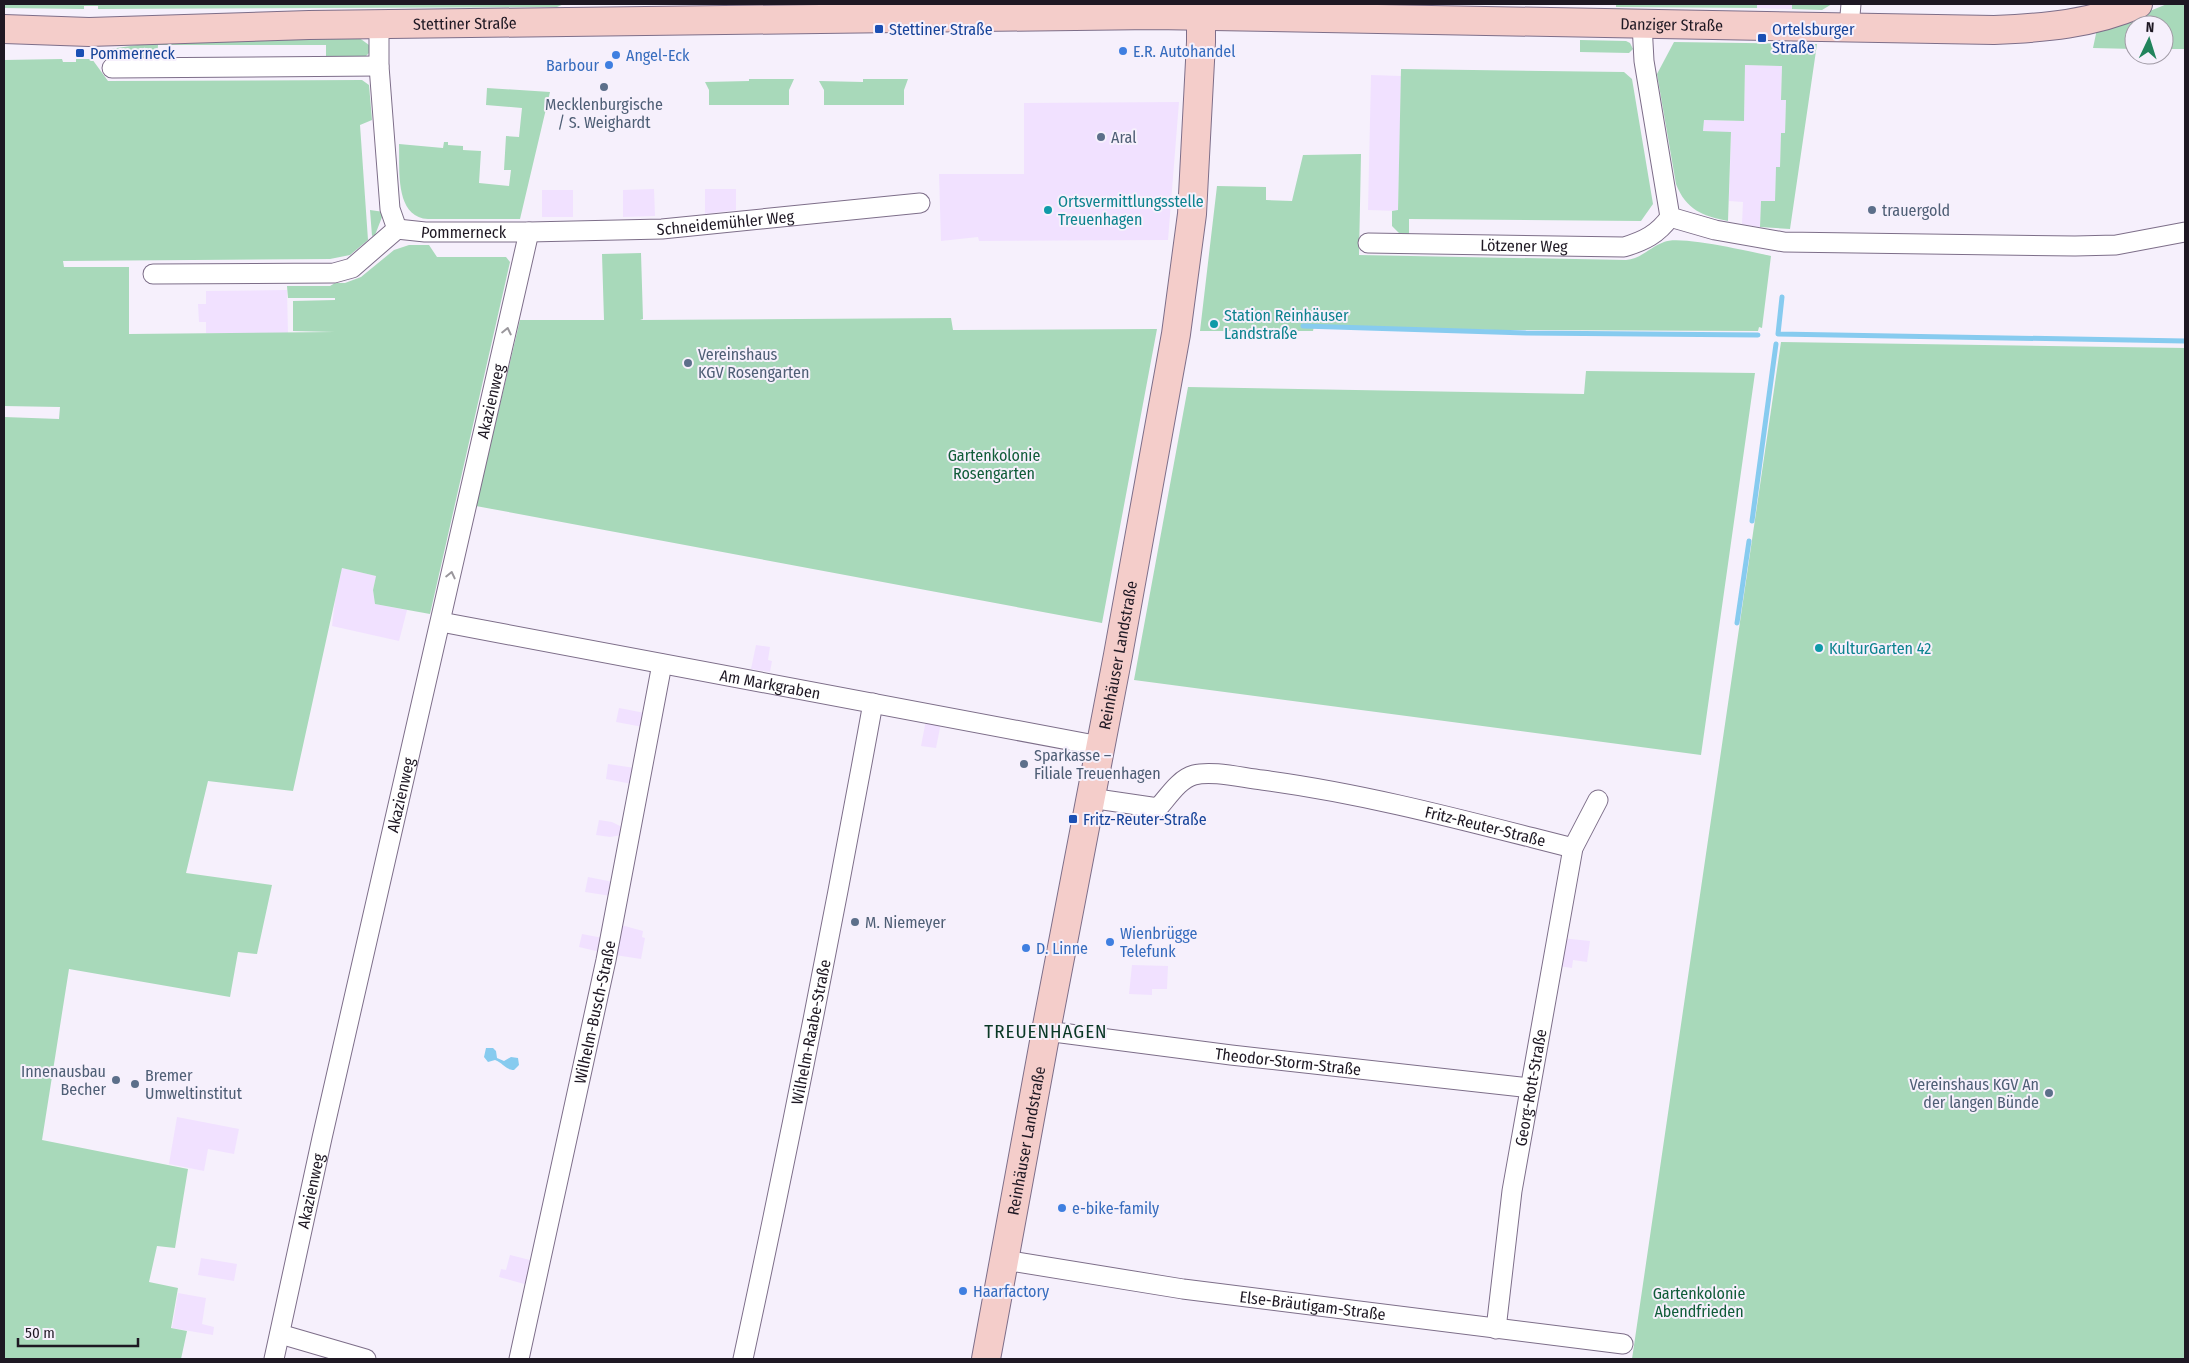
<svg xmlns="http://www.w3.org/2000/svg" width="2189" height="1363" font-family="'Fira Sans Condensed',sans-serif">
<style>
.built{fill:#f1e1ff}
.green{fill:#a8d9ba}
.water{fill:#87cbef}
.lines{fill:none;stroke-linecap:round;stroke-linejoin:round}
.stream{stroke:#87cbef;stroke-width:5}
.street-casing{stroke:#7d6e89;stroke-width:21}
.secondary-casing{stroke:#7d6e89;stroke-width:30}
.street{stroke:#fff;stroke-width:19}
.secondary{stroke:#f4cdca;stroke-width:28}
.oneway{stroke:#9a979c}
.transit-dot{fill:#1a4fb4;stroke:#f6f0fc;stroke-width:2}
.shop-dot{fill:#3f7fe0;stroke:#f6f0fc;stroke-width:2}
.service-dot{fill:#5c6f8a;stroke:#f6f0fc;stroke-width:2}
.culture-dot{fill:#0f9aa8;stroke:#f6f0fc;stroke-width:2}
.labels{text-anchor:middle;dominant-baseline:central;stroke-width:4;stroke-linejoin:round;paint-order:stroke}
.street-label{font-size:16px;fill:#1e1823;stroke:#f6f0fc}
.transit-label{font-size:16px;fill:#164399;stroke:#f6f0fc;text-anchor:start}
.shop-label{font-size:16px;fill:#366cbe;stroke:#f6f0fc;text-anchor:start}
.service-label{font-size:16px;fill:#4e5e75;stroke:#f6f0fc;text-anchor:start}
.culture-label{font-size:16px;fill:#0d838f;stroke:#f6f0fc;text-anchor:start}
.park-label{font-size:16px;fill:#105c39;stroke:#f6f0fc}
.quarter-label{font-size:19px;letter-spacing:1px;fill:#093825;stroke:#f6f0fc}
</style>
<rect width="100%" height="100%" fill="#f6f0fc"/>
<!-- built -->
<path class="built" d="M1757,4H1792V9L1757,8Z
M1745,65L1782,66L1781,99L1786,100L1785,133L1781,134L1780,167L1776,168L1775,201H1761L1760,227L1742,224L1743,202L1729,201L1731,133L1703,131L1704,120L1744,121Z
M1371,75L1401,76L1398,211L1368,210Z
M1179,102L1168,240L979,241L978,237L941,241L939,174H1024V103Z
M654,189L655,216L623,217V190Z
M705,189H736V210L705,214Z
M542,190H573V217H542Z
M287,290L288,333H206V322H199L198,304H206V291Z
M342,568L376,576L373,590L375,604L407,610L399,641L332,626L335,600Z
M756,645L770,647L768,660L772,661L770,672L751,669Z
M619,708L645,713L643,727L616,722Z
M926,720L941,723L936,748L921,746Z
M608,764L635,768L632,784L606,779Z
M599,820L612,822L624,828L622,835L610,837L596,835Z
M588,877L613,882L611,896L585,892Z
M621,925L643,931L642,937L645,938L641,959L615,955Z
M582,934L603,938L600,952L579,947Z
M1561,938L1590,941L1587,962L1573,960L1572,968L1558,966Z
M1132,965L1168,966L1167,989H1152V995L1129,994Z
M177,1117L239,1129L234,1154L208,1149L204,1171L169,1164Z
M510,1255L534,1261L528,1285L499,1277L501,1269L506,1270Z
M201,1258L237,1264L234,1281L198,1275Z
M178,1293L206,1298L202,1324L214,1327L213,1335L172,1328Z"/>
<!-- green -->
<path class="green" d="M4,4H564L557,7L98,9V6H84V9L4,8Z
M1616,4H1757V8L1616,7Z
M1792,4H1832L1822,10L1792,9Z
M2167,4H2185V49H2164V25H2134V49L2093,48L2097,29L2118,24Z
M358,37L369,45V53L365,57L326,58V45H158L157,59L118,58L110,49L151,43Z
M1580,40L1626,41L1630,43L1633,49L1629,53L1580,52Z
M1674,42L1817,44L1790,229L1760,227L1761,201H1775L1776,167H1780L1781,133H1785L1786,100H1781L1782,66L1745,65L1744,121L1704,120L1703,131L1731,132L1728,221C1703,216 1686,210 1676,184L1657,74Z
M62,59L63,62H76V59H92L108,81L362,80L369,85L372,120L360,125L368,240L350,255L330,259L63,261L64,267H129V334L335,332L293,331V301L335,300V298H288L287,286H330L335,283H345L361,277L394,250L409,245H429L437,257H506L510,262L430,614L375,604L373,590L376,576L342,568L293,791L208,781L186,873L272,885L257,954L238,952L230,997L69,969L42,1140L188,1169L175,1248L157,1246L149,1282L178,1288L171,1328L187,1331L181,1359H4V417L59,419L60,407L4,406V60Z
M1401,69L1624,72L1632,79L1653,204L1641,221L1409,219V236H1402L1392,226V211L1398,210Z
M749,79H794L789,90V105H709V90L705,82L749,81Z
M863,79H908L904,90V105H824V90L819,81L863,82Z
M487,88L550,92L520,219H428C394,217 400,168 399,144L443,148L444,142H448V145L463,146V150L481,151L479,183L509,186L511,170H504L506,136L519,137L522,108L486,105Z
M1361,154L1359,255L1626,260C1641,259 1650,247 1664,242C1680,235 1751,252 1771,256L1762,328L1759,327L1758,331L1495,330L1314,326L1313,331H1200L1217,186L1266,187V200L1292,201L1303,155Z
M370,210L384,212L375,235L372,236Z
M641,253L643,319L640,320L951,318L953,330L1157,329L1102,623L476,506L520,320H604L602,254Z
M1781,342L2185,348V1359H1632Z
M1586,371L1755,373L1701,755L1134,680L1188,387L1584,394Z"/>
<!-- water -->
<path class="water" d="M486,1048H493L496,1051L497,1058L504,1061L511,1057L518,1058L519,1065L514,1070C506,1070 503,1063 495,1060L488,1062L484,1057Z"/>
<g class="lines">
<!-- stream -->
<path class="stream" d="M1782,297L1778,334L2185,341
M1303,326L1526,333L1758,335
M1752,521L1776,344
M1737,623L1749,541"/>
<defs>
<g id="street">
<path d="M1642,24L1644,61L1670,217L1715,230L1784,242L2075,246L2116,245L2185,232"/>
<path d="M379,25V66L390,209L397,229"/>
<path d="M1849,27L1851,4"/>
<path d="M112,68L379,66"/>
<path id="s1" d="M1368,243L1624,247C1644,241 1658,234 1670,217"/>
<path id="s2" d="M153,274L334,273L352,268L397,229L425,232H529L662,229L920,203"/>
<path id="s3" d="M441,622L1100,746"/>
<path id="s4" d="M1090,798L1158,808C1168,797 1179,779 1194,775C1212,770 1243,778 1262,780C1368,794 1470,822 1573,848"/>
<path id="s5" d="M1046,1031L1231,1055L1530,1088"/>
<path id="s6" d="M1004,1260L1183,1289L1623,1344"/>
<path id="s7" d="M1496,1329L1512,1191L1573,848L1598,800"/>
<path d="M280,1334L366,1359"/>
<path id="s8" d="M274,1359L322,1138L529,232"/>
<path id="s9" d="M519,1359L606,960L662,664"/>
<path id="s10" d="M743,1359C790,1141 833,923 873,703"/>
</g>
<g id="secondary">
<path id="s11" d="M4,29L89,32L309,25L1154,15L1994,30C2044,28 2092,24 2138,4"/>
<path id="s12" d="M986,1359L1046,1031L1118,655L1176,334L1192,214L1201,42V4"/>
</g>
</defs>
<!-- street casing -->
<use href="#street" class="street-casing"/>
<!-- secondary casing -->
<use href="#secondary" class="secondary-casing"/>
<!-- street -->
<use href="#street" class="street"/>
<!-- secondary -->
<use href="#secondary" class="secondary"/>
</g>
<!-- one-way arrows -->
<defs><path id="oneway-chevron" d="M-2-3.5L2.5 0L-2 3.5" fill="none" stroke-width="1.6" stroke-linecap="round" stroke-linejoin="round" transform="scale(1.25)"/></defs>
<g class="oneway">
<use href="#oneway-chevron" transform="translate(507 331) rotate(-77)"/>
<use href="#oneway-chevron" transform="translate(451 575) rotate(-77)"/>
</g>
<!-- markers -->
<g class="transit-dot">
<rect x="874" y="24" width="10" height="10" rx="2.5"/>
<rect x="1757" y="33" width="10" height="10" rx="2.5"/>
<rect x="75" y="48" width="10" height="10" rx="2.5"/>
<rect x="1068" y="814" width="10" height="10" rx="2.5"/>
</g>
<g class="shop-dot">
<circle cx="1123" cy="51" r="5"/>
<circle cx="616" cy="55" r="5"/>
<circle cx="609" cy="65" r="5"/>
<circle cx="1110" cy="942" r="5"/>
<circle cx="1026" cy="948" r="5"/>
<circle cx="1062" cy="1208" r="5"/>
<circle cx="963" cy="1291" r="5"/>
</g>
<g class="service-dot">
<circle cx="604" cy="87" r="5"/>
<circle cx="1101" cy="137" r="5"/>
<circle cx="1872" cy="210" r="5"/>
<circle cx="688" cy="363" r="5"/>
<circle cx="1024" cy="764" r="5"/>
<circle cx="855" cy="922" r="5"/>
<circle cx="116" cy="1080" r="5"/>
<circle cx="135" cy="1084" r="5"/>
<circle cx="2049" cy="1093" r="5"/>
</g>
<g class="culture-dot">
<circle cx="1048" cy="210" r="5"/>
<circle cx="1214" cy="324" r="5"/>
<circle cx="1819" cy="648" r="5"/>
</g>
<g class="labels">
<!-- street labels -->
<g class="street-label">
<text stroke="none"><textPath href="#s11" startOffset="461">Stettiner Straße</textPath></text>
<text stroke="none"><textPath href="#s11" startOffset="1668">Danziger Straße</textPath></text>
<text stroke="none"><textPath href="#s2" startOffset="588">Schneidemühler Weg</textPath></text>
<text stroke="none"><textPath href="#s2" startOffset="326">Pommerneck</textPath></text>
<text stroke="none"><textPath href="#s1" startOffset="156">Lötzener Weg</textPath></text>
<text stroke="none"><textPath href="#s8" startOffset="982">Akazienweg</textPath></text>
<text stroke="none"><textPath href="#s12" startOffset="716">Reinhäuser Landstraße</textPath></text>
<text stroke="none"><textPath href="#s3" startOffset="335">Am Markgraben</textPath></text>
<text stroke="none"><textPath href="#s8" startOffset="578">Akazienweg</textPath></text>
<text stroke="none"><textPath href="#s4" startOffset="415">Fritz-Reuter-Straße</textPath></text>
<text stroke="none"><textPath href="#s9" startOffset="355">Wilhelm-Busch-Straße</textPath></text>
<text stroke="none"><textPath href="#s10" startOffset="334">Wilhelm-Raabe-Straße</textPath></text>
<text stroke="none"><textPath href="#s5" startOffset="244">Theodor-Storm-Straße</textPath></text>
<text stroke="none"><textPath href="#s7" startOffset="244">Georg-Rott-Straße</textPath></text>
<text stroke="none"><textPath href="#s12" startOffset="222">Reinhäuser Landstraße</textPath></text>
<text stroke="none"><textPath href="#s8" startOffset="172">Akazienweg</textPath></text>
<text stroke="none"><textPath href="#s6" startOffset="312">Else-Bräutigam-Straße</textPath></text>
</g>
<!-- transit labels -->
<g class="transit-label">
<text x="889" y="29">Stettiner Straße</text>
<text x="1772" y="29">Ortelsburger<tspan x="1772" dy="18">Straße</tspan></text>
<text x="90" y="53">Pommerneck</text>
<text x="1083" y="819">Fritz-Reuter-Straße</text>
</g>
<!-- shop labels -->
<g class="shop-label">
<text x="1133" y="51">E.R. Autohandel</text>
<text x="626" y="55">Angel-Eck</text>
<text x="599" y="65" text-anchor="end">Barbour</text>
<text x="1120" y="933">Wienbrügge<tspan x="1120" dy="18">Telefunk</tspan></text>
<text x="1036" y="948">D. Linne</text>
<text x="1072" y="1208">e-bike-family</text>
<text x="973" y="1291">Haarfactory</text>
</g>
<!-- service labels -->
<g class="service-label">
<text x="604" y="104" text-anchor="middle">Mecklenburgische<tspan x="604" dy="18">/ S. Weighardt</tspan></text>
<text x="1111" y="137">Aral</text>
<text x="1882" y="210">trauergold</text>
<text x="698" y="354">Vereinshaus<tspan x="698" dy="18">KGV Rosengarten</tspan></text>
<text x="1034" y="755">Sparkasse –<tspan x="1034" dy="18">Filiale Treuenhagen</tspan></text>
<text x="865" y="922">M. Niemeyer</text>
<text x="106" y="1071" text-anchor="end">Innenausbau<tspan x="106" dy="18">Becher</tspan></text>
<text x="145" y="1075">Bremer<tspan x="145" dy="18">Umweltinstitut</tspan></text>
<text x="2039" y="1084" text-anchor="end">Vereinshaus KGV An<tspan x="2039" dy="18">der langen Bünde</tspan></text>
</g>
<!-- culture labels -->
<g class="culture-label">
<text x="1058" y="201">Ortsvermittlungsstelle<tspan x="1058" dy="18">Treuenhagen</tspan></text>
<text x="1224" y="315">Station Reinhäuser<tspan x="1224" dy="18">Landstraße</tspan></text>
<text x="1829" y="648">KulturGarten 42</text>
</g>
<!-- park labels -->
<g class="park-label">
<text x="994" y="455">Gartenkolonie<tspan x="994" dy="18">Rosengarten</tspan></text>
<text x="1699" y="1293">Gartenkolonie<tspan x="1699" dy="18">Abendfrieden</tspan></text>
</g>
<!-- quarter labels -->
<g class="quarter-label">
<text x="1046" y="1031">TREUENHAGEN</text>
</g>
</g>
<!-- border -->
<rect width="2189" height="1363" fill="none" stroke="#1e1823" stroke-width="10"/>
<!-- north arrow -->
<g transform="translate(2149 40) rotate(4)"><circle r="24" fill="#f6f0fc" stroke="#a09aa5"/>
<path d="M0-4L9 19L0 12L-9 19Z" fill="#22845c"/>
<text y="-8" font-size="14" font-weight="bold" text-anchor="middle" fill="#1e1823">N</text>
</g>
<!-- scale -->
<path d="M18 1338v8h120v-8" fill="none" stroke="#1e1823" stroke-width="2.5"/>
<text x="25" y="1338" font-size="15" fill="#1e1823" stroke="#f6f0fc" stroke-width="4" paint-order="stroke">50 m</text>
</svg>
